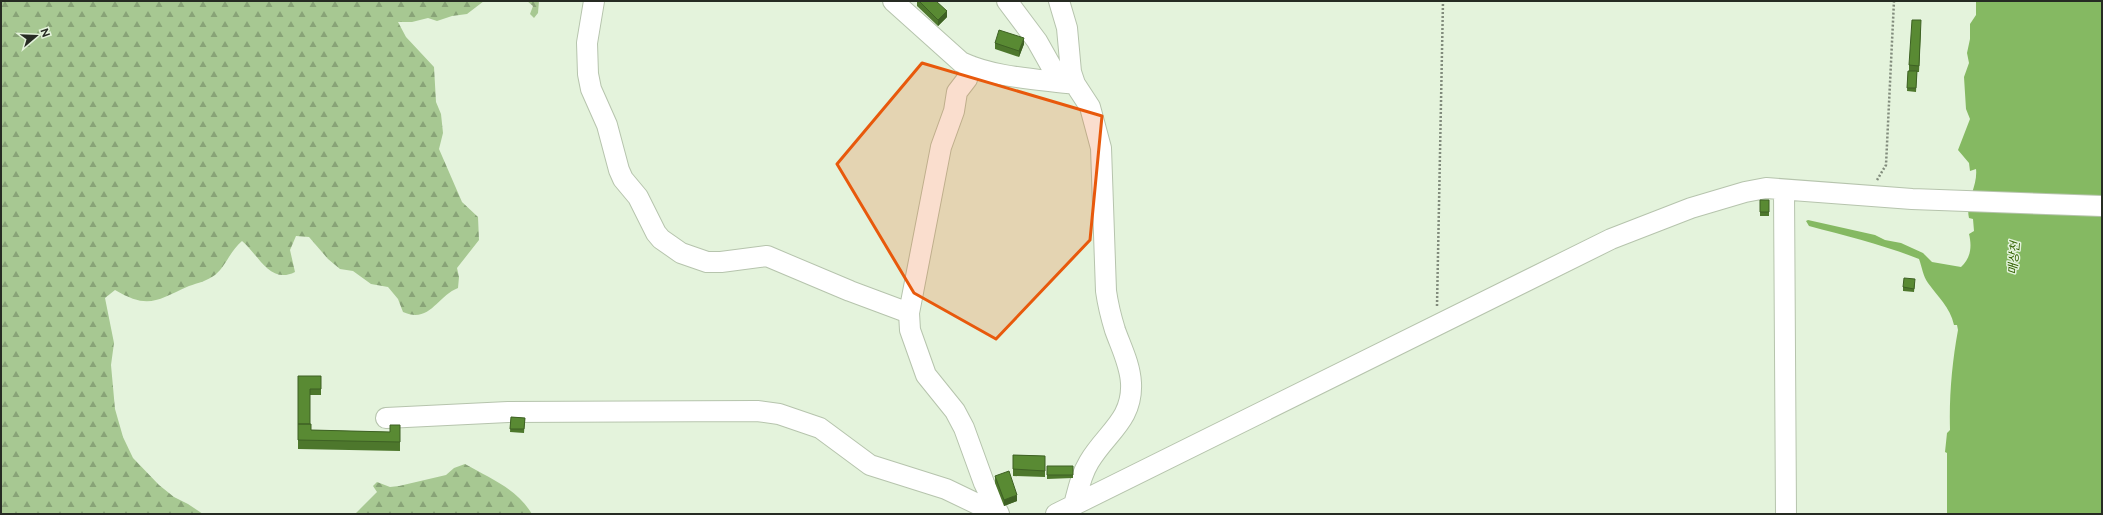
<svg xmlns="http://www.w3.org/2000/svg" width="2103" height="515" font-family="Raleway,'Noto Sans KR',sans-serif">
<style>
.forest{fill:url(#forest-firs)}
.water{fill:#85b962}
.lines{fill:none;stroke-linecap:round;stroke-linejoin:round}
.minor-casing{stroke:#b6c4ad;stroke-width:22}
.path{stroke:#818b7c;stroke-width:2.5;stroke-dasharray:2 2;stroke-linecap:butt}
.minor{stroke:#fff;stroke-width:20}
.wall{fill:#4d772c}
.shaded-wall{fill:#3e6124}
.building{fill:#598a33;stroke:#3e6124}
.marked{fill:#e8590c;fill-opacity:0.2;stroke:#e8590c;stroke-width:3;stroke-linejoin:round}
.labels{text-anchor:middle;dominant-baseline:central;stroke-width:3;stroke-linejoin:round;paint-order:stroke}
.water-label{font-size:12px;font-style:italic;fill:#336200;stroke:#e4f3dc}
</style>
<defs>
<pattern id="forest-firs" width="22" height="20" patternUnits="userSpaceOnUse"><rect width="22" height="20" fill="#a7c892"/><path d="M5 1l3.5 6h-7zM16 11l3.5 6h-7z" fill="#88a377"/></pattern>
</defs>
<rect width="100%" height="100%" fill="#e4f3dc"/>
<!-- forest -->
<path class="forest" d="M1,1H484L467,14L452,16L437,21L428,18L412,22H398L406,37L434,67L436,102L441,114L443,133L439,149L462,202L478,217L479,240L457,268L459,277L458,288C437,296 430,324 403,312L398,299L388,287L371,284L353,271L340,269L328,259L309,237L296,236L290,250L295,272C270,285 258,254 242,241C230,251 226,266 215,275C207,281 198,283 189,286C157,300 149,310 115,290L105,298L114,343L111,365L115,409L123,437L133,458L159,485L174,497L188,504L203,514H1Z
M527,1H539L538,13L534,18L530,14L533,6Z
M465,464C491,479 516,488 532,514H355L377,492L373,486L377,482L390,487L399,486L446,475L454,468Z"/>
<!-- water -->
<path class="water" d="M1976,1H2102V514H1947V453L1945,452L1947,433L1950,430C1949,396 1952,363 1958,330L1957,325H1954C1950,307 1938,297 1928,283C1923,276 1922,267 1919,259C1884,245 1846,236 1809,226L1806,221L1808,220L1875,235L1885,240L1901,243L1923,253L1932,262L1961,267C1971,258 1972,246 1969,234L1974,231L1973,219L1969,218C1965,202 1978,186 1976,169L1970,171L1969,163L1958,150L1970,119L1966,109L1964,77L1969,63L1967,53L1970,39V24L1976,15Z"/>
<g class="lines">
<defs>
<path id="minor" d="M594,1L587,43L588,74L591,89L607,125L619,170L623,179L638,197L656,233L661,239L681,253L707,262H721L767,256L850,291L909,313L910,330L926,375L955,411L964,428L984,483L999,514
M893,1L961,62C995,78 1038,79 1075,84
M1007,1L1037,41L1060,82
M1059,1L1067,28L1071,72L1075,84L1090,107L1101,148L1106,291C1108,305 1111,317 1115,330C1121,347 1130,364 1131,383C1133,420 1106,433 1089,462C1081,475 1078,490 1074,505
M1784,191L1786,514
M909,313L941,147L954,111L957,92L967,79L971,66
M386,418L508,412L757,411L779,414L820,428L870,465L946,489L998,514
M1056,514L1611,239L1691,208L1745,192L1766,188L1912,199L2102,206"/>
</defs>
<!-- minor casing -->
<use href="#minor" class="minor-casing"/>
<!-- path -->
<path class="path" d="M1877,180L1886,165L1894,1
M1437,306L1443,1"/>
<!-- minor -->
<use href="#minor" class="minor"/>
</g>
<!-- wall -->
<path class="wall" d="M917,1H936L947,17L938,26L917,6Z
M1921,27L1919,72H1917L1916,92L1907,91L1908,71H1909V65Z
M995,43L1024,44L1019,57L995,49Z
M1760,200H1769V216H1760Z
M1915,282L1914,292L1903,291V287Z
M298,376H321V395H310V424L311,430L390,432L400,425V451L298,449Z
M511,417L525,418L524,433L510,432Z
M1013,455L1045,456V477L1013,476Z
M1047,466H1073V478L1047,479Z
M995,476L1017,501L1004,506L995,483Z"/>
<!-- shaded-wall -->
<path class="shaded-wall" d="M947,11V17L938,26V20Z
M1024,38V44L1019,57V51Z
M1017,495V501L1004,506V500Z"/>
<!-- building -->
<path class="building" d="M919,1H936L947,11L938,20Z
M1912,20H1921L1919,66L1909,65Z
M999,30L1024,38L1019,51L995,43Z
M1908,71H1917L1916,88H1907Z
M1760,200H1769V212H1760Z
M1904,278L1915,279L1914,289L1903,287Z
M298,376H321V389H310V424H298Z
M511,417L525,418L524,429H510Z
M298,424H311V430L390,432V425H400V442L298,440Z
M1013,455L1045,456V471L1013,469Z
M1047,466H1073V475H1047Z
M1009,471L1017,495L1004,500L995,476Z"/>
<!-- marked area -->
<path class="marked" d="M922,63L1102,116L1090,240L996,339L914,293L837,164Z"/>
<g class="labels">
<!-- water labels -->
<g class="water-label">
<text transform="translate(2014 258) rotate(-86)">매상천</text>
</g>
</g>
<!-- border -->
<rect width="2103" height="515" fill="none" stroke="#262b23" stroke-width="4"/>
<!-- north arrow -->
<g transform="translate(36 36) rotate(71)" stroke="#e4f3dc" stroke-width="3" paint-order="stroke">
<path d="M0-3L7 15L0 10L-7 15Z" fill="#262b23"/>
<text y="-6" font-size="11" font-weight="bold" text-anchor="middle" fill="#262b23">N</text>
</g>
</svg>
